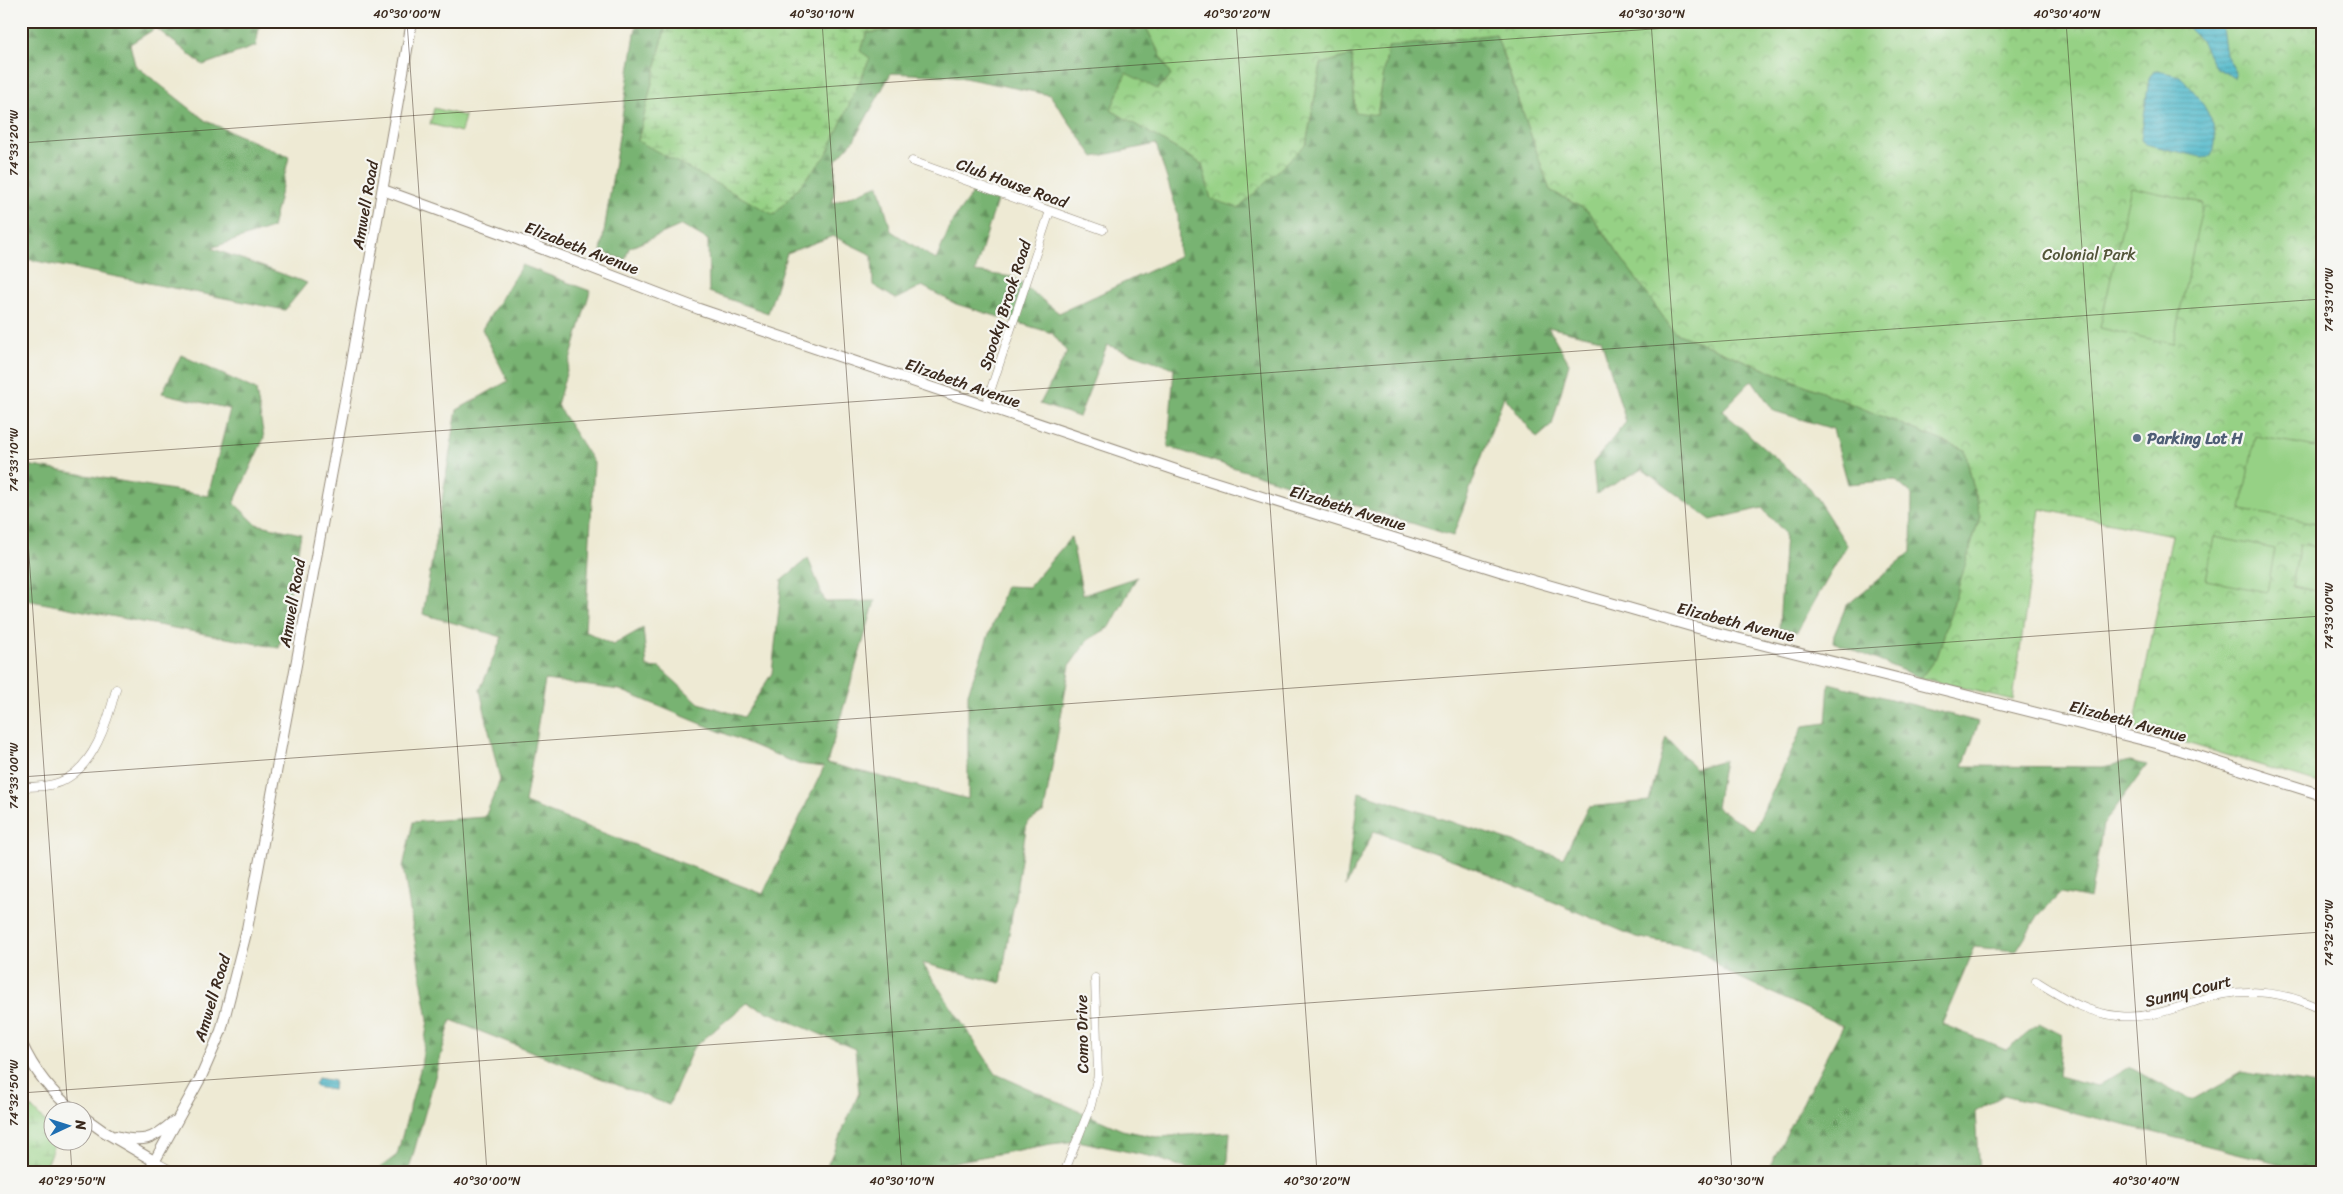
<svg xmlns="http://www.w3.org/2000/svg" width="2343" height="1194" font-family="Sriracha,sans-serif">
<style>
.forest{fill:url(#forest-firs);stroke:#5a6e48;fill-rule:evenodd}
.wetland{fill:url(#wetland-marsh);stroke:#687e52}
.park{fill:url(#park-crowns);stroke:#687e52}
.pitch{fill:#96d185;stroke:#687e52}
.water{fill:url(#water-rules);stroke:#447174}
.lines{fill:none;stroke-linecap:round;stroke-linejoin:round}
.street-casing{stroke:#948a79;stroke-width:9}
.secondary-casing{stroke:#948a79;stroke-width:12}
.street{stroke:#fff;stroke-width:8}
.secondary{stroke:#fff;stroke-width:10}
.ticks{fill:none;stroke:#3b2a1e;stroke-width:1;stroke-opacity:0.45}
.service-dot{fill:#5c6f8a;stroke:#f6f6f2;stroke-width:2}
.labels{text-anchor:middle;dominant-baseline:central;stroke-width:4.5;stroke-linejoin:round;paint-order:stroke}
.street-label{font-size:16px;fill:#3b2a1e;stroke:#f6f6f2}
.park-label{font-size:16px;fill:#525438;stroke:#f6f6f2}
.service-label{font-size:16px;font-weight:bold;fill:#4e5e75;stroke:#f6f6f2;text-anchor:start}
.neatline{fill:none;stroke:#3b2a1e;stroke-width:2}
.ticks-label{font-size:12px;text-anchor:middle;fill:#3b2a1e}
</style>
<defs>
<pattern id="forest-firs" width="22" height="20" patternUnits="userSpaceOnUse" patternTransform="scale(1.25)"><rect width="22" height="20" fill="#78b372"/><path d="M5 1l3.5 6h-7zM16 11l3.5 6h-7z" fill="#64925d"/></pattern>
<pattern id="wetland-marsh" width="20" height="14" patternUnits="userSpaceOnUse" patternTransform="scale(1.25)"><rect width="20" height="14" fill="#96d185"/><path d="M1 5h8M5 5V1M11 12h8M15 12V8" fill="none" stroke="#7caa6c"/></pattern>
<pattern id="park-crowns" width="20" height="18" patternUnits="userSpaceOnUse" patternTransform="scale(1.25)"><rect width="20" height="18" fill="#96d185"/><path d="M2 6a3 3 0 1 1 6 0M12 15a3 3 0 1 1 6 0" fill="none" stroke="#7caa6c"/></pattern>
<pattern id="water-rules" width="6" height="5" patternUnits="userSpaceOnUse" patternTransform="scale(1.25)"><rect width="6" height="5" fill="#4db8ca"/><path d="M0 2.5h6" fill="none" stroke="#4196a3"/></pattern>
</defs>
<rect width="100%" height="100%" fill="#f6f6f2"/>
<filter id="ink" filterUnits="userSpaceOnUse"><feTurbulence type="fractalNoise" baseFrequency=".02" numOctaves="2"/><feDisplacementMap in="SourceGraphic" scale="10" xChannelSelector="R" yChannelSelector="G"/><feConvolveMatrix kernelMatrix="1 2 1 2 8 2 1 2 1" color-interpolation-filters="sRGB"/></filter>
<filter id="wash" filterUnits="userSpaceOnUse"><feTurbulence type="fractalNoise" baseFrequency=".0096" numOctaves="4" result="noise"/><feDisplacementMap in="SourceGraphic" scale="20" xChannelSelector="R" yChannelSelector="G"/><feGaussianBlur stdDeviation="1.12" result="paint"/><feColorMatrix in="noise" values="0 0 0 0 0 0 0 0 0 0 0 0 0 0 0 0 0 1.4 0 .05"/><feComposite in="paint" operator="in"/></filter>
<g filter="url(#wash)">
<rect width="100%" height="100%" fill="#eeead4"/>
<!-- forest -->
<path class="forest" d="M21,21H260L256,46L203,65L156,28L130,44L135,65L206,121L289,157L272,228L211,248L307,283L285,310L21,258Z
M637,21H667L638,141L870,58L859,51L867,33L883,31L889,21H1143L1171,76L1157,89L1111,110L1202,164L1211,199L1306,144L1321,64L1352,55L1355,111L1377,115L1388,47L1496,34L1550,190L1588,211L1674,332L1965,450L1980,516L1938,655L1921,678L1833,642L1834,635L1846,606L1911,552L1912,495L1895,480L1848,484L1833,429L1774,411L1752,380L1722,411L1810,488L1847,545L1797,632L1779,628L1785,533L1762,508L1711,520L1642,469L1596,494L1593,463L1626,422L1601,339L1548,327L1569,363L1552,425L1537,438L1504,396L1453,536L1168,447L1174,368L1107,345L1079,417L1040,404L1067,352L1052,333L956,304L922,286L896,299L873,285L872,255L833,236L787,253L768,313L709,292L708,240L682,225L629,248L625,260L601,251ZM891,73L954,76L1050,95L1094,157L1156,144L1178,214L1179,257L1059,313L1013,277L975,272L998,197L974,191L953,220L936,260L891,231L879,185L833,203L836,160L854,140Z
M522,265L590,291L557,405L594,463L585,631L613,645L643,628L647,667L660,668L699,703L744,717L772,673L782,580L808,558L825,602L875,601L827,763L968,799V693L1006,586L1029,587L1071,537L1083,595L1137,577L1110,627L1088,640L1070,665L1044,812L1027,823L1001,983L922,963L996,1074L1122,1130L1156,1137L1230,1132L1227,1173H1199L1153,1157L1078,1141L1051,1144L949,1163L932,1173H824L859,1093L855,1049L747,1003L693,1048L669,1105L451,1020L408,1173H373L397,1155L421,1066L428,1020L403,867L413,822L485,817L500,780L480,690L502,637L423,614L457,410L508,381L482,329ZM545,680L620,690L798,764L824,767L763,894L525,803Z
M181,355L256,390L264,438L234,503L256,524L301,534L279,648L21,599V464L208,496L230,409L162,393Z
M1829,683L1979,722L1963,766L2103,767L2130,761L2147,765L2103,825L2090,899L2061,893L2038,916L2016,951L1975,947L1942,1024L2006,1050L2039,1023L2062,1035L2058,1076L2097,1086L2129,1067L2192,1100L2242,1072L2322,1086V1152L2317,1173L2004,1095L1975,1112L1979,1173H1766L1843,1026L1725,971L1699,949L1636,937L1467,865L1374,831L1346,886L1359,792L1563,858L1588,807L1649,801L1666,737L1695,768L1724,760L1716,807L1754,831L1803,726L1826,723Z"/>
<!-- wetland -->
<path class="wetland" d="M667,21H889L883,31L867,33L860,51L870,58L826,156L774,215L638,141Z
M31,1107L52,1129V1142H55L43,1173H21V1113Z"/>
<!-- park -->
<path class="park" d="M1143,21H2322V784L2134,727L2172,535L2040,509L2013,700L1921,678L1938,655L1980,516L1965,450L1674,332L1588,211L1550,190L1496,34L1388,47L1377,115L1355,112L1352,55L1321,64L1306,144L1239,208L1211,199L1202,164L1111,110L1126,73L1157,89L1171,76Z"/>
<!-- pitch -->
<path class="pitch" d="M434,108L465,116L461,132L430,124Z
M2131,187L2203,203L2173,344L2100,328Z
M2255,436L2322,448V524L2241,510Z
M2214,537L2275,549L2267,592L2206,580Z
M2300,544L2322,548V592L2292,586Z"/>
<!-- water -->
<path class="water" d="M2181,21H2221L2226,55L2236,72L2234,78L2215,67L2201,41Z
M2154,70L2180,76C2198,94 2226,130 2211,156L2201,157L2145,144L2141,140L2149,78Z
M318,1078L334,1081L333,1090L316,1087L314,1084Z"/>
</g>
<g filter="url(#ink)">
<g class="lines">
<defs>
<path id="street" d="M912,161L1103,230
M985,407L1050,211
M21,787C33,787 48,787 60,782C94,768 108,721 116,689
M2036,981C2063,998 2086,1013 2119,1016C2148,1019 2173,1009 2200,1000C2239,987 2285,990 2322,1010
M154,1161L176,1173
M1064,1173L1091,1105L1098,1075L1095,978"/>
<path id="secondary" d="M383,190L509,236L699,309L1185,473L1339,521L1506,573L1705,630L2160,744L2322,795
M21,1042C33,1069 52,1094 76,1112
M82,1116L103,1131L154,1161
M116,1136C143,1143 152,1140 173,1122
M148,1173L201,1077L221,1031L247,929L348,385L412,21"/>
</defs>
<!-- street casing -->
<use href="#street" class="street-casing"/>
<!-- secondary casing -->
<use href="#secondary" class="secondary-casing"/>
<!-- street -->
<use href="#street" class="street"/>
<!-- secondary -->
<use href="#secondary" class="secondary"/>
</g>
</g>
<!-- ticks -->
<path class="ticks" d="M407,21L487,1173M822,21L902,1173M1236,21L1317,1173M1651,21L1732,1173M2066,21L2147,1173M21,143L1767,21M21,441L68,1112M21,460L2322,299M21,777L2322,616M21,1093L2322,932M70,1142L72,1173"/>
<!-- markers -->
<circle class="service-dot" cx="2137" cy="438" r="5"/>
<g class="labels">
<!-- street labels -->
<g class="street-label">
<text transform="translate(1012 183) rotate(20)">Club House Road</text>
<text transform="translate(365 205) rotate(-80)">Amwell Road</text>
<text transform="translate(582 248) rotate(21)">Elizabeth Avenue</text>
<text transform="translate(1005 305) rotate(-72)">Spooky Brook Road</text>
<text transform="translate(963 383) rotate(19)">Elizabeth Avenue</text>
<text transform="translate(1348 508) rotate(17)">Elizabeth Avenue</text>
<text transform="translate(292 603) rotate(-80)">Amwell Road</text>
<text transform="translate(1736 622) rotate(14)">Elizabeth Avenue</text>
<text transform="translate(2128 721) rotate(15)">Elizabeth Avenue</text>
<text transform="translate(2188 991) rotate(-14)">Sunny Court</text>
<text transform="translate(212 998) rotate(-73)">Amwell Road</text>
<text transform="translate(1082 1034) rotate(-91)">Como Drive</text>
</g>
<!-- park labels -->
<g class="park-label">
<text x="2089" y="254">Colonial Park</text>
</g>
<!-- service labels -->
<g class="service-label">
<text x="2147" y="438">Parking Lot H</text>
</g>
</g>
<!-- margin -->
<rect width="2343" height="1194" fill="none" stroke="#f6f6f2" stroke-width="55"/>
<!-- north arrow -->
<g transform="translate(68 1126) rotate(86)"><circle r="24" fill="#f6f6f2" stroke="#aba49d"/>
<path d="M0-4L9 19L0 12L-9 19Z" fill="#1f6fb2"/>
<text y="-8" font-size="14" font-weight="bold" text-anchor="middle" fill="#3b2a1e">N</text>
</g>
<rect x="28" y="28" width="2288" height="1138" class="neatline"/>
<g class="ticks-label">
<text x="407" y="18">40°30'00"N</text>
<text x="822" y="18">40°30'10"N</text>
<text x="1237" y="18">40°30'20"N</text>
<text x="1652" y="18">40°30'30"N</text>
<text x="2067" y="18">40°30'40"N</text>
<text transform="translate(14 143) rotate(-90)" y="4">74°33'20"W</text>
<text transform="translate(2329 300) rotate(-90)" y="4">74°33'10"W</text>
<text transform="translate(14 460) rotate(-90)" y="4">74°33'10"W</text>
<text transform="translate(2329 616) rotate(-90)" y="4">74°33'00"W</text>
<text transform="translate(14 776) rotate(-90)" y="4">74°33'00"W</text>
<text transform="translate(2329 933) rotate(-90)" y="4">74°32'50"W</text>
<text transform="translate(14 1093) rotate(-90)" y="4">74°32'50"W</text>
<text x="72" y="1185">40°29'50"N</text>
<text x="487" y="1185">40°30'00"N</text>
<text x="902" y="1185">40°30'10"N</text>
<text x="1317" y="1185">40°30'20"N</text>
<text x="1731" y="1185">40°30'30"N</text>
<text x="2146" y="1185">40°30'40"N</text>
</g>
</svg>
